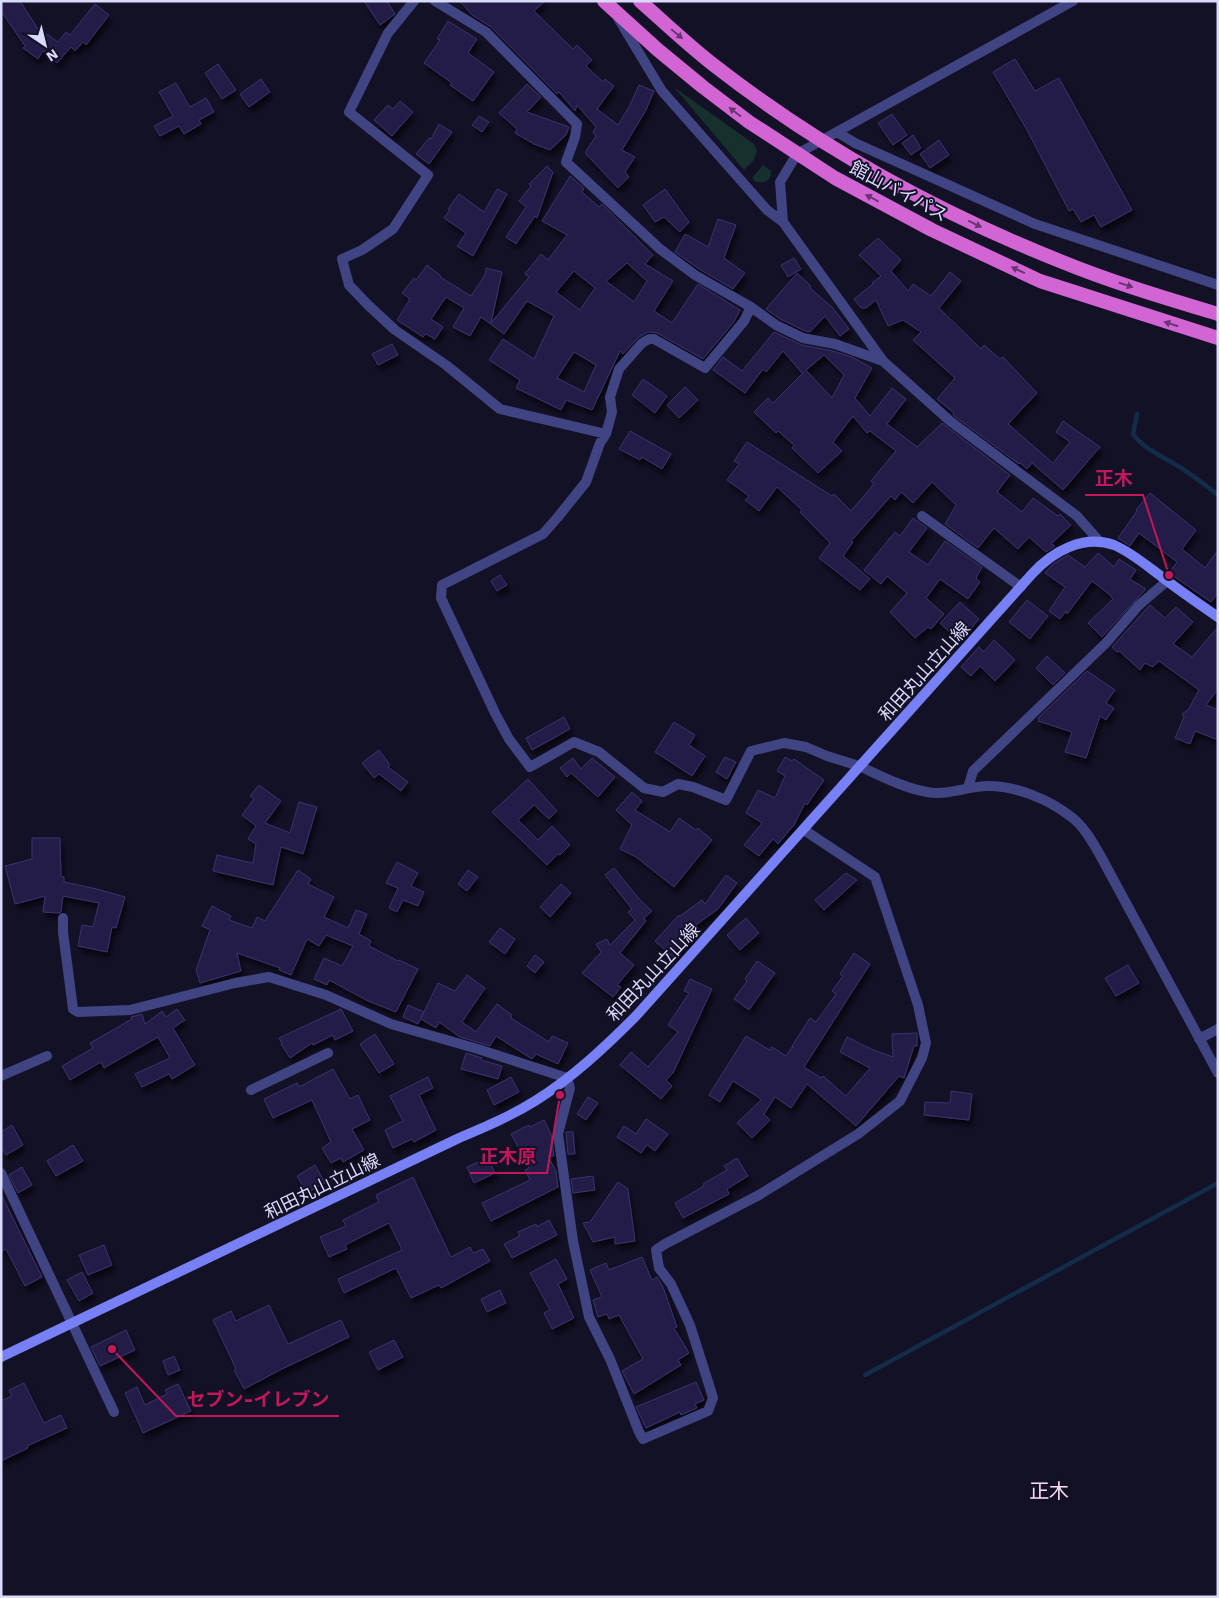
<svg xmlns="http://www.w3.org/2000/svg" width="1219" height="1598" font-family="'Work Sans','Noto Sans JP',sans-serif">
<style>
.green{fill:#15302d}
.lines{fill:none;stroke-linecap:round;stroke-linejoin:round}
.stream{stroke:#122c49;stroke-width:4.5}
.building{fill:#231f46;stroke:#393370;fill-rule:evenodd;filter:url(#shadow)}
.minor{stroke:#404482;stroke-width:10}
.tertiary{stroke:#404482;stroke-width:10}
.secondary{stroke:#7880f5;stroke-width:10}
.trunk{stroke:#d364d4;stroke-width:14}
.oneway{fill:#693674}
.labels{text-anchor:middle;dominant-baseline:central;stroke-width:4;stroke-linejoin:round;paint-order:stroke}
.street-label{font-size:18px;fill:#dadafc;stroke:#131126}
.quarter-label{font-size:20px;fill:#fcdcf4;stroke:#131126}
.leader{fill:none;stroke:#c2185b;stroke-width:2}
.callout-dot{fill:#c2185b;stroke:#131126;stroke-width:2}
.callout-label{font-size:19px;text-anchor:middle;font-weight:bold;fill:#c2185b;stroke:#131126;stroke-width:4;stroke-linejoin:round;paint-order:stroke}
</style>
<defs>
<filter id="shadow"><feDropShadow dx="3" dy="5.5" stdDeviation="2.5" flood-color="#0009"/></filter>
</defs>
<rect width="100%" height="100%" fill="#131126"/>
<!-- green -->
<path class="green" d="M674,87L754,144L757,151L754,160L744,170Z
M763,165L771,171L770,178L765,182H756L752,178Z"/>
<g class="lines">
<!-- stream -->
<path class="stream" d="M1137,414L1133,434C1143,448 1158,454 1173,463C1189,472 1204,484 1218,495
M865,1375L1218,1183"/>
</g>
<!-- building -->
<path class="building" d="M1,1H20L44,38L47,34L58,42L66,32L70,35L95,4L109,15L86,45L83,42L75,51L71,47L57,63L43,51L38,59L23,48L25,46L1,11Z
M364,1H387L395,14L380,25Z
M460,1H545L534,11L573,49L577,45L592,60L586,66L603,82L605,79L614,86L597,109L618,125L630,105L639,85L654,91L646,110L622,150L635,157L625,172L629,177L618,188L585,153L596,136L593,132L596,127L577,105L575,111L559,92L557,94L491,27L472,15Z
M448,21L477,39L468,53L494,72L473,101L450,85L452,83L424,63L440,40L437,39Z
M1015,59L1035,91L1059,78L1132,210L1101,227L1094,215L1081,222L1073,209L1069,211L1027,130L993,72Z
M218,64L236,90L222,99L205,73Z
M261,79L270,92L249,107L240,94Z
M176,83L190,107L206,98L214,112L199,120L201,124L184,134L179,126L160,136L154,126L173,116L159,92Z
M527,84L541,97L527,112L569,127L566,135L550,150L534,144L515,133L517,129L499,113Z
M400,101L413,112L392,136L374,120L388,105L393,109Z
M892,114L907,135L893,145L878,123Z
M479,116L489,122L482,132L472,125Z
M439,124L452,132L429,164L416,154L429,138L431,139Z
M913,135L921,148L911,155L902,143Z
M939,140L949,155L930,168L920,154Z
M547,166L553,172L537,218L535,216L516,244L506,237L526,207L519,201L531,186L529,184Z
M570,176L584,188L582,192L599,207L602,204L653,255L645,264L673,281L654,311L672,323L698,284L740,310L734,322L703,359L657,333L648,332L639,337L623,354L620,351L592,410L566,400L561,410L516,388L520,380L489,360L503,339L534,359L554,316L527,301L504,334L481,317L470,336L453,327L464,308L446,297L431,319L443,327L435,339L426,334L423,337L397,320L410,299L402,293L414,278L416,280L427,265L441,276L440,277L471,296L485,275L486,268L502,272L491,323L529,277L525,274L541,254L548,260L567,235L542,221ZM627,263L647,281L634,302L606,281ZM574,271L595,288L580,310L556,292ZM574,352L596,365L584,392L557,378Z
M497,189L507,194L473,256L457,246L466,233L444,218L450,210L448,209L459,194L484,212Z
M665,189L689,222L680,232L664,217L655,222L643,205Z
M718,219L736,225L724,258L745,273L733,289L699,269L675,252L685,234L708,247Z
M878,238L901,260L891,271L908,291L913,284L931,296L950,272L961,281L939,308L981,349L984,345L1000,359L1003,357L1037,393L1008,424L1053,463L1070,442L1056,432L1063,421L1100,447L1063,490L1032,463L1027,469L1020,463L1019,464L954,416L953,414L954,413L937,399L955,378L913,340L921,332L903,320L888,326L876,300L866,308H861L854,299L873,284L872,283L881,276L859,255Z
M794,258L801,269L788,277L781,265Z
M797,273L811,286L810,288L833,308L849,329L840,336L825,316L810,332L805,331L780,319L766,309Z
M774,332L802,345L833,351L852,357L872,368L855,398L870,416L892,388L906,399L887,424L917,447L942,423L1010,475L997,492L1022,512L1033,498L1058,516L1060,514L1071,525L1051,544L1055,546L1046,552L1029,537L1018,549L994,528L978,548L945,524L956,505L932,482L913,503L901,492L895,500L891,496L851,541L853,542L843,556L870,579L860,590L819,558L830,543L800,512L802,510L777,487L759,511L745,500L749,496L727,480L739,464L734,461L747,442L832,496L834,494L851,511L874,484L871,481L896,451L870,431L867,433L853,416L833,442L842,451L818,473L792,448L794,445L778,431L776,433L754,412L768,398L773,403L804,372L802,373L783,351L766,372L763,369L745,393L713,370L723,357L742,371ZM824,355L844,375L832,398L806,370Z
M392,344L398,355L378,365L372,354Z
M643,379L667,396L655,413L632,395Z
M685,387L698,400L679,418L667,405Z
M630,431L671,454L662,469L642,457L640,460L619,449Z
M1150,493L1196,530L1182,549L1205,568L1218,550V593L1211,602L1169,573L1177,562L1139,533L1130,546L1118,538L1137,511L1136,510Z
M913,518L927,528L909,552L928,565L945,541L982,567L976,578L980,582L968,599L940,579L926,598L944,614L931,629L928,627L915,638L890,612L907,593L887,576L881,584L864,570L895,532L900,536Z
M1098,553L1114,567L1119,559L1136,570L1130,579L1146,589L1102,637L1088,623L1113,599L1110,595L1092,581L1067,614L1066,611L1060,619L1049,611L1065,587L1045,573L1053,564L1068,555L1085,567Z
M500,575L507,585L497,591L491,581Z
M1027,600L1048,616L1030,639L1009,622Z
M960,602L979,619L960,642L940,623Z
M1150,605L1165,618L1176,607L1193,622L1173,644L1192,657L1218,627V689L1206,705L1218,710V740L1195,731L1190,744L1175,738L1184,717L1182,714L1188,710L1199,690L1159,661L1153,667L1145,663L1140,670L1119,651L1117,652L1112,647Z
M994,640L1015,660L995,681L980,666L971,676L961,667L979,647L984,652Z
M1047,656L1065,673L1053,685L1036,668Z
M1087,671L1115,690L1106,703L1114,708L1106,720L1100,716L1086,758L1065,752L1072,732L1038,721L1039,717Z
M564,717L570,729L532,750L526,738Z
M674,722L695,735L689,745L705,756L692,776L655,752Z
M379,750L390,765L388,767L408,782L401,791L379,774L374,778L362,763Z
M725,757L736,762L727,779L716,772Z
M785,757L792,761L794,759L824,780L807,805L805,803L794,825L778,844L773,839L759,856L744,845L762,823L746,813L758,790L775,798L785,776L777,771Z
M573,758L581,769L592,758L615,777L598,797L571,773L567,777L560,768Z
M528,779L557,811L549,819L534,805L518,820L538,840L552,826L570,845L560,855L558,854L547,865L492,812Z
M259,785L281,801L265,823L290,833L299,802L317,807L303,854L281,847L273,885L213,871L217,855L253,863L256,844L248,839L256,826L242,815L254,799L250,796Z
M632,792L642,801L635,810L670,832L679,818L696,830L698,828L712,840L674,887L636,857L620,849L632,825L616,810Z
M32,838H60L61,876L64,877V882L97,889L125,897L116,928L112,927L107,952L78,946L82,925L93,927L99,903L63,896L61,912L59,913L43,912L45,896L15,904L5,866L32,859Z
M397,862L418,873L411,886L424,892L418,906L403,900L397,912L389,908L398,888L386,883Z
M614,868L641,901L652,911L644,918L646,921L620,953L634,965L617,985L621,987L613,997L582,973L601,952L596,944L607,939L610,945L635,920L628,912L632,909L605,875Z
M298,870L311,879L308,884L334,897L324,917L348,928L356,910L367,914L359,934L371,941L369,946L398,961L399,960L418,969L396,1012L368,1001L329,980L327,985L314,979L324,958L342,966L353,946L326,935L319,946L307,939L291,975L279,970L280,968L237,953L241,971L200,983L196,970L210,930L202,926L212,906L231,916L229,920L252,928L257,917L265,921Z
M468,870L478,877L467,891L458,884Z
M846,873L857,880L824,910L815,900Z
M726,875L737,883L718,909L693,927L698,931L674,958L655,941L679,915L680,916L702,900L705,904Z
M561,884L571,893L550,917L540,907Z
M746,918L759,933L740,950L727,935Z
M500,928L515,939L505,954L489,942Z
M854,953L870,964L804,1067L821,1078L823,1076L846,1096L870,1068L840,1052L847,1037L871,1049L893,1057L892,1034L917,1033V1046H914L904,1078L899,1076L856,1126L807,1084L791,1108L775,1097L764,1114L770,1120L752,1138L737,1123L761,1100L758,1097L733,1081L720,1102L709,1095L746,1036L770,1050L772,1047L786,1056L792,1047L794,1048L792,1046L810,1018L816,1022L836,994L832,991L843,976L840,974Z
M535,955L544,962L535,973L527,966Z
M757,961L775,973L749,1010L734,999L747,981L745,979Z
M1128,965L1139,983L1116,996L1105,978Z
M467,975L485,988L462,1022L476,1032L497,1004L512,1015L511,1018L549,1042L552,1036L568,1043L558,1064L536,1054L532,1059L496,1036L490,1046L460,1037L439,1022L436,1028L421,1019L418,1024L403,1017L408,1005L424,1012L421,1018L438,983L455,991Z
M690,979L712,989L673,1073L666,1080L672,1086L661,1099L620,1065L631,1052L648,1067L678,1032L668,1025L689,993L684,991Z
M177,1009L185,1020L173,1028L195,1065L172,1079L169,1074L142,1087L135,1074L170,1058L158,1037L104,1068L101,1062L70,1080L62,1066L93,1048L90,1043L132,1019L131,1017L142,1014L145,1024L162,1011L166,1017Z
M341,1009L353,1031L335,1040L333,1035L313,1045L312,1043L290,1058L281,1044L282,1043L279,1038Z
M375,1034L394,1064L379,1073L360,1044Z
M466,1053L482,1058L481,1060L502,1066L498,1079L461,1069Z
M333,1069L350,1099L358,1095L370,1120L352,1129L364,1150L343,1162L341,1158L331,1163L322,1148L331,1142L312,1100L273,1118L264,1099L297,1083L299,1087Z
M428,1077L433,1088L419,1095L436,1130L414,1142L412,1139L393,1148L385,1130L403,1121L390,1096Z
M511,1077L519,1092L494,1105L487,1090Z
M951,1091L972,1094L969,1120L924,1115L925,1102L950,1103Z
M588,1097L598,1103L586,1120L577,1114Z
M646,1119L668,1134L655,1151L647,1145L641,1153L617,1137L624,1126L636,1134Z
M544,1120L551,1134L554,1156H548L556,1171L558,1187L491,1221L482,1203L530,1180L525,1170L529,1168L511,1134L529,1125L530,1127Z
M12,1125L23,1145L6,1155L1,1148V1132Z
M566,1132H573L575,1154H568Z
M73,1145L83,1161L56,1176L47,1161Z
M488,1158L495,1173L474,1183L467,1167Z
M737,1158L748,1176L727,1189L729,1194L683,1218L675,1203L704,1186L703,1184L727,1170L724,1166Z
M315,1165L325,1183L307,1193L297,1176Z
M22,1167L32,1185L18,1193L9,1175Z
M593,1176L595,1190L573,1193L571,1179Z
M413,1177L451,1257L470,1247L473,1253L483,1249L490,1261L441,1288L439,1285L411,1298L396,1268L344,1293L338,1279L402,1250L389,1223L345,1245L347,1249L329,1257L320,1237L346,1226L343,1220L379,1202L376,1195Z
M618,1182L628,1189L635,1241L615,1244V1237L593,1242L583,1223L590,1222Z
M1,1194L42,1277L25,1286L6,1249L1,1251Z
M549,1220L557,1235L512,1258L504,1244L520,1236L518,1232L536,1224L537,1227Z
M104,1245L112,1265L88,1275L79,1255Z
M642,1257L652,1280L657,1277L663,1287L677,1327L674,1328L689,1353L678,1360L681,1365L634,1394L622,1371L643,1359L619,1315L609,1319L607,1314L598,1317L593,1300L602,1297L590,1270L606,1263L609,1270Z
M556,1259L567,1279L558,1284L574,1318L552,1329L544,1313L550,1310L530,1273Z
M82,1272L93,1293L79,1301L67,1280Z
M500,1290L506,1303L487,1312L481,1299Z
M269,1305L288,1344L341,1320L349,1337L280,1370L244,1389L234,1370L236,1369L213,1320L231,1311L236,1321Z
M126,1330L135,1350L100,1366L91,1347Z
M394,1340L403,1357L378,1370L369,1352Z
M174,1356L180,1370L168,1375L163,1361Z
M696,1382L704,1400L695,1404L697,1408L681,1415L680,1412L646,1428L636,1407Z
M24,1383L44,1423L61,1415L67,1428L27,1446L28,1448L1,1461V1401L12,1396L9,1390Z
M178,1384L191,1411L143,1433L125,1393L137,1387L145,1405L167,1394L165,1390Z"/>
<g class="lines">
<!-- minor -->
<path class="minor" d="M414,1L388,33L349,112L428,175L393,229L362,250L342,259L349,285L368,305L395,330L446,365L500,409L606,434
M435,1L486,32L577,124L575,137L566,162L660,249L695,275L751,307L776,325L803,338L835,344L883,361
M1073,1L797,154L780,182L783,222L883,361L950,421L1077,516L1100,542
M618,18L662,91L767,210L783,222
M837,132L855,143L1035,224L1218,285
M751,307L744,321L705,368L654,339H649L642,343L619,369L610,397L612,412L606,434L600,443L586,482L557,518L543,534L442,585L441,598L495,713L509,739L530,767L574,742L599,752L644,788L663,792L678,784L693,787L726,800L751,751L784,743L806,747L827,756L859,766
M922,516L1021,587
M968,788L973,771L1105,644L1139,605L1167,581
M63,918V932L73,1009L78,1012L130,1010L235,983L269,977L326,995L391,1024L478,1049L567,1078L570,1088L558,1134L573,1241L589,1317L610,1359L639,1432L643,1439L708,1411L713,1398L710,1388L690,1325L671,1284L659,1268L656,1250L665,1244L759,1195L858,1134L900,1101L922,1058L926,1043L918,1005L875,877L804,830
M1199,1039L1218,1029
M1,1076L47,1056
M251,1090L328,1053
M1,1173L114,1412"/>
<!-- tertiary -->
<path class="tertiary" d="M859,766C881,776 904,788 927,792C948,796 968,786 988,786C1016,786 1048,799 1070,816C1083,825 1092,841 1100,855L1218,1073"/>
<!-- secondary -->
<path class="secondary" d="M1,1357L459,1138C485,1127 511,1116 535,1101C572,1078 604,1048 635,1017L1032,574C1052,552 1083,534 1114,545C1131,552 1147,566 1162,577C1180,591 1199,604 1218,617"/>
<!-- trunk -->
<path class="trunk" d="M604,1L658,50L703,87L749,122L835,178L932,230L1040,281L1218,338
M640,1C665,23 689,46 715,66C819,147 937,212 1060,261C1111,282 1165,298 1218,314"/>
</g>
<!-- one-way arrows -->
<defs><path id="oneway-solid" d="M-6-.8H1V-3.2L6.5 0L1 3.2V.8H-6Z" transform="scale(1.25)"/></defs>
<g class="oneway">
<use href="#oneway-solid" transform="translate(677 34) rotate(40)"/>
<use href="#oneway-solid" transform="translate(735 112) rotate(-143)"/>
<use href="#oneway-solid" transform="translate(872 198) rotate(-152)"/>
<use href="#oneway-solid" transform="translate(975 224) rotate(26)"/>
<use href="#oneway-solid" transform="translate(1018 270) rotate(-155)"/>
<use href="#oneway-solid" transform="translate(1126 285) rotate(18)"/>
<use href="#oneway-solid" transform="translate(1171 324) rotate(-162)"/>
</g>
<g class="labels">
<!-- street labels -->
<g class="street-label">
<text transform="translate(899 191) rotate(28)">館山バイパス</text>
<text transform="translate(924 671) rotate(-48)">和田丸山立山線</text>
<text transform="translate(653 972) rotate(-47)">和田丸山立山線</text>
<text transform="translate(322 1186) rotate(-26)">和田丸山立山線</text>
</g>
<!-- quarter labels -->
<g class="quarter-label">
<text x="1049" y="1491">正木</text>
</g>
</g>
<!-- callouts -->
<path class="leader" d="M1169 575L1143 495H1085M560 1095L547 1173H470M112 1349L176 1416H339"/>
<g class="callout-dot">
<circle cx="1169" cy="575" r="5"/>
<circle cx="560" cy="1095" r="5"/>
<circle cx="112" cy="1349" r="5"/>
</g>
<g class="callout-label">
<text x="1114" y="485">正木</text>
<text x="508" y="1163">正木原</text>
<text x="258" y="1406">セブン-イレブン</text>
</g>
<!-- border -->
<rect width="1219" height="1598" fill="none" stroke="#dadafc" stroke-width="5"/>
<!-- north arrow -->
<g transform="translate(45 45) rotate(145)" stroke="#131126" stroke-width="4" paint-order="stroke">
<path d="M0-4L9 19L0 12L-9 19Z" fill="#dadafc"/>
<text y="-8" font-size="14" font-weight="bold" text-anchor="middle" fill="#dadafc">N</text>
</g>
</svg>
